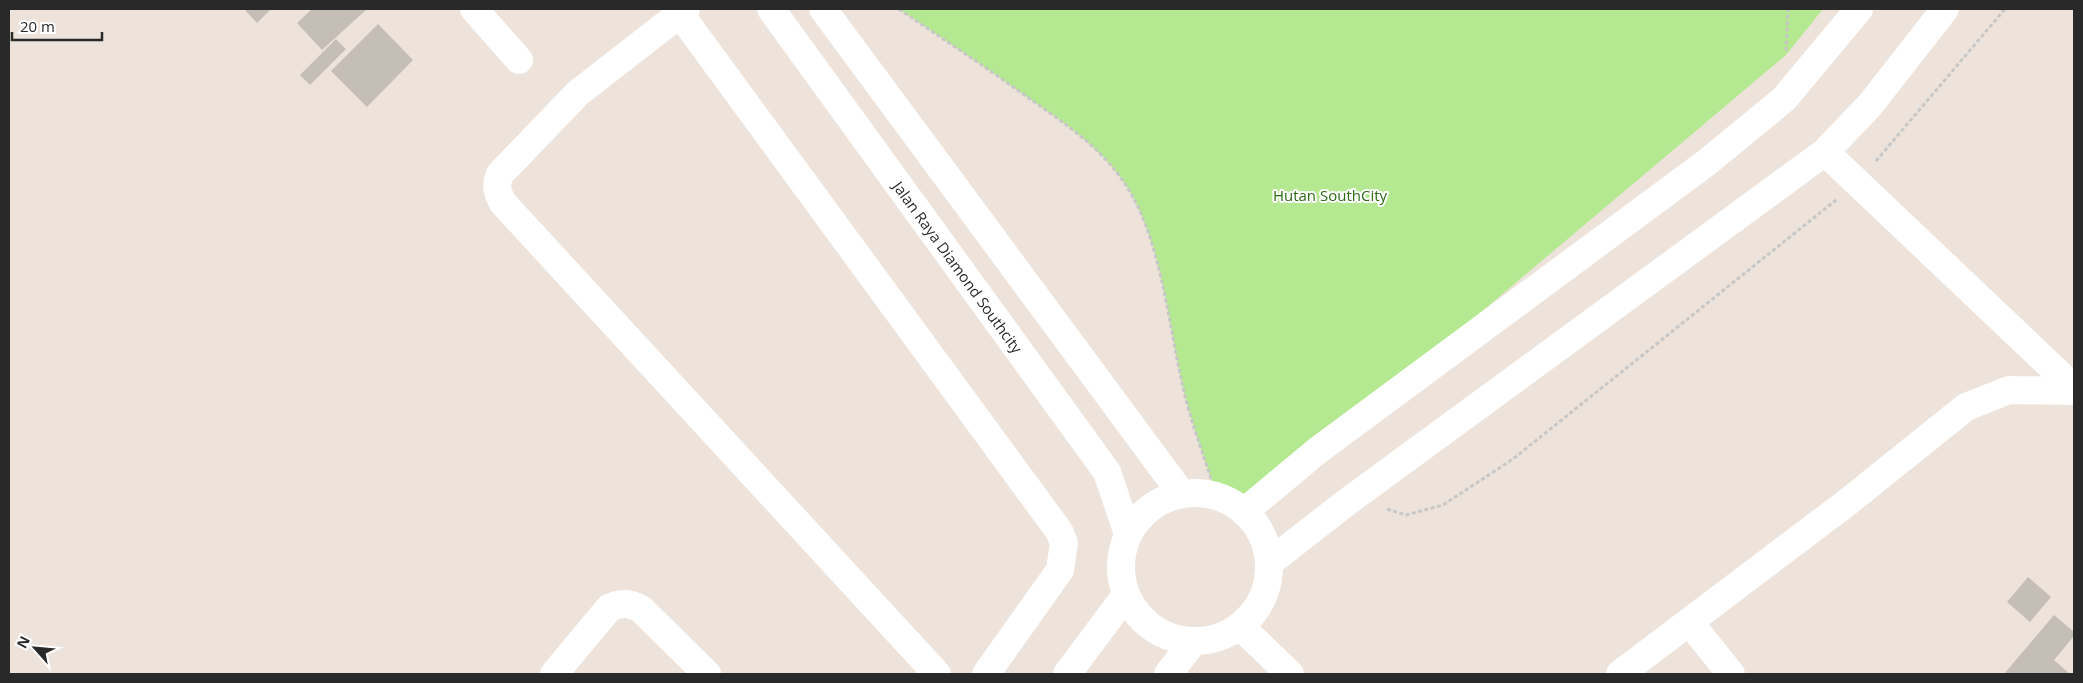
<svg xmlns="http://www.w3.org/2000/svg" width="2083" height="683" font-family="'Open Sans',sans-serif">
<style>
.green{fill:#b5e991}
.building{fill:#c4beb6}
.lines{fill:none;stroke-linecap:round;stroke-linejoin:round}
.path{stroke:#c7c7c7;stroke-width:3;stroke-dasharray:4 2.5;stroke-linecap:butt}
.minor{stroke:#fff;stroke-width:28}
.labels{text-anchor:middle;dominant-baseline:central;stroke-width:4;stroke-linejoin:round;paint-order:stroke}
.park-label{font-size:15px;fill:#2c6c14;stroke:#fff}
.street-label{font-size:15px;fill:#292929;stroke:#fff}
</style>
<rect width="100%" height="100%" fill="#ede3da"/>
<!-- green -->
<path class="green" d="M899,9H1823L1786,55L1245,511L1216,495C1205,458 1190,421 1182,383C1168,321 1160,233 1123,181C1099,146 1064,123 1030,99C987,68 943,39 899,9Z"/>
<!-- building -->
<path class="building" d="M247,9H271L257,23L245,10Z
M312,9H367L322,50L297,23Z
M378,24L413,60L367,107L331,71Z
M336,39L346,49L310,85L300,75Z
M2028,577L2051,597L2030,622L2007,602Z
M2054,615L2074,632V636L2054,660L2070,674H2004Z"/>
<g class="lines">
<!-- path -->
<path class="path" d="M899,9C943,39 987,68 1030,99C1064,123 1099,146 1123,181C1160,233 1168,321 1182,383C1190,421 1205,458 1216,495
M1786,51L1788,9
M1876,161L2005,9
M1387,509L1406,515L1443,505L1513,459L1836,200"/>
<!-- minor -->
<path class="minor" d="M474,9L519,60
M686,9L578,93L500,174C495,186 497,192 503,203L937,674
M771,9L1107,472L1128,534
M823,9L1181,493
M680,14L1059,531L1064,543L1060,570L986,674
M1825,152L2074,388
M1121 567a74 74 0 1 1 148 0a74 74 0 1 1-148 0Z
M1245,511L1317,451L1706,163L1784,99L1859,9
M1270,562L1347,502L1825,152L1870,105L1945,9
M1690,623L1731,674
M1240,626L1290,674
M554,674L609,608C622,602 629,603 641,609L707,674
M1067,674L1126,595
M1168,674L1194,641
M1620,674L1849,501L1966,407L2009,390L2074,391"/>
</g>
<g class="labels">
<!-- park labels -->
<g class="park-label">
<text x="1330" y="195">Hutan SouthCity</text>
</g>
<!-- street labels -->
<g class="street-label">
<text transform="translate(958 267) rotate(54)">Jalan Raya Diamond Southcity</text>
</g>
</g>
<!-- border -->
<rect width="2083" height="683" fill="none" stroke="#292929" stroke-width="20"/>
<!-- north arrow -->
<g transform="translate(35 648) rotate(297)" stroke="#ffffff" stroke-width="4" paint-order="stroke">
<path d="M0-4L9 19L0 12L-9 19Z" fill="#292929"/>
<text y="-8" font-size="14" font-weight="bold" text-anchor="middle" fill="#292929">N</text>
</g>
<!-- scale -->
<path d="M12 32v8h90v-8" fill="none" stroke="#292929" stroke-width="2.5"/>
<text x="20" y="32" font-size="15" fill="#292929" stroke="#ffffff" stroke-width="4" paint-order="stroke">20 m</text>
</svg>
